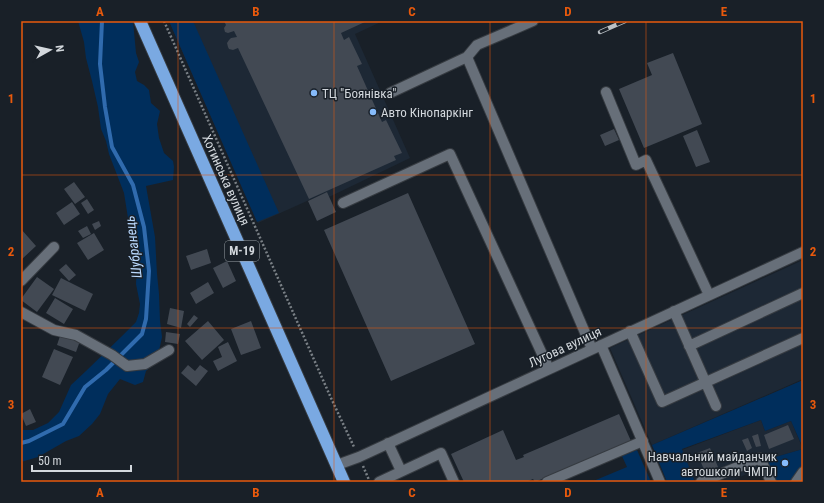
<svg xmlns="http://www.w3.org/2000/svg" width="824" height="503" font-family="'Roboto Condensed',sans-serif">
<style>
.built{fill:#1d2835}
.green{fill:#002e5c}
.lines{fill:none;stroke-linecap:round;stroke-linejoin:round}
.stream{stroke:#306bae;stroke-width:4}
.building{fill:#424953}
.minor-casing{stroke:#363b41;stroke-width:12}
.highway-casing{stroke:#363b41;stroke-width:14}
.path{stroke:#7a8086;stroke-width:2.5;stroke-dasharray:2 2;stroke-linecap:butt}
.minor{stroke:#676f79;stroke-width:10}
.highway{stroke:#7aa9e2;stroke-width:12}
.rail-casing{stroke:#bbc1c6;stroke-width:4.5}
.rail{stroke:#192028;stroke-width:3;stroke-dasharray:9;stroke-linecap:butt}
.grid{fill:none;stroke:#e8590c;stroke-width:1;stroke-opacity:0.55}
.poi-dot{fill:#86bbfb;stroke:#192028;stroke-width:1.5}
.labels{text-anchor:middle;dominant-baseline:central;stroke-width:3;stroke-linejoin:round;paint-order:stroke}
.shield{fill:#192028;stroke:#9ba1a7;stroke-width:1}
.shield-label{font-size:12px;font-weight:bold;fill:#d3d8dd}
.poi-label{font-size:13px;fill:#d3d8dd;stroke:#192028;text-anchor:start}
.street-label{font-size:13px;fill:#d3d8dd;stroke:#192028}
.water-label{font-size:14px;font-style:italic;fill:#bad9fe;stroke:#192028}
.neatline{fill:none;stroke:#e8590c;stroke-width:1.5}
.grid-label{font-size:13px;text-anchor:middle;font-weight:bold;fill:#e8590c}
</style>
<rect width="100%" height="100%" fill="#192028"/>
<!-- built -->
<path class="built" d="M169,21H383L355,34L410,158L329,197L327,192L258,223Z
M803,260V379L652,445L610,348Z
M761,420L765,431L791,421L803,449L765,460L767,465L729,482H695L682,450Z"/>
<!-- green -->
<path class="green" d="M78,21H133L136,53L139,62L135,72L137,81L144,85L149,90L151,103L160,111L157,124L159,138L164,153L173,161L174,167L173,180L146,186L155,237L157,274L159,294L160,321L162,337L157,360L146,371L143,382L135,385L120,379L108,394L100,414L92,424L79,436L66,441L38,457L21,462V430H33L48,423L59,412L71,385L86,371L122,336L136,322L139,313L140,304L136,284L137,264L132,243L124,193L109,154L106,141L101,129L98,107L92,81L86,58L84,42Z
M169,21H193L279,213L257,222Z
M803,380V448L791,421L765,431L761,420L682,449L695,482H667L652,445Z
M803,449V482H775L765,460Z
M637,450L651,482H591L627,467L622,456Z"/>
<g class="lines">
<!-- stream -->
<path class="stream" d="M21,443L29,441L63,424L85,387L106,370L142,334L146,319L149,271L144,227L133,185L112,147L105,107L100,64L102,21"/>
</g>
<!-- building -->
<path class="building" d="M224,21H367L341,33L344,40L349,37L362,64L357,66L382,122L386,120L402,153L394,156L396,160L309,199L238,48L233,50L229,49L228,47L227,43L229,40L231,38L237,37L234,31L228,33L225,32L224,28L226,25Z
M673,53L702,124L644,148L619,89L652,75L647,63Z
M614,129L619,140L605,146L600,135Z
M697,130L710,162L696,167L683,136Z
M74,182L85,197L75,204L64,189Z
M327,192L336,212L317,221L308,201Z
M408,193L475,344L391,381L324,230Z
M87,199L94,210L88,214L81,203Z
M72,202L80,214L64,225L56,213Z
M99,221L101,226L95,230L92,224Z
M87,226L91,234L83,238L78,231Z
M21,229L36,246L21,260Z
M94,233L104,250L88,260L77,243Z
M207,249L211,263L191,270L186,256Z
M227,261L236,281L223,288L213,268Z
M66,264L76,275L69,281L59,270Z
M37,277L54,289L37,312L21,300V299Z
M61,278L93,294L85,311L52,295Z
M208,282L214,293L196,304L190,293Z
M55,298L73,309L64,324L46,313Z
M170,308L184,311L181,328L167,324Z
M194,315L198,318L190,327L187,324Z
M208,321L224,340L202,360L185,341Z
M251,321L261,348L241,355L231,329Z
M166,332L180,334L178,344L165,342Z
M61,333L80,341L76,352L57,345Z
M228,342L237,361L218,371L213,361L222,357L218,347Z
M54,349L73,357L60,385L42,377Z
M188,365L195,371L200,365L208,371L196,386L181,373Z
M30,409L36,422L26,426L21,414Z
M619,414L631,441L535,482L533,479L526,482H464L451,454L503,430L516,460L524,457L523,455Z
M788,425L794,439L769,449L764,435Z
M758,434L761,446L756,447L752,436Z
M748,438L752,448L747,451L742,440Z
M710,448L718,467L705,472L697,453Z"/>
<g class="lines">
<defs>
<path id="minor" d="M467,57L477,45L533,21
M606,92L636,165L646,160L709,295
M390,93L467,57L592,349
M343,203L450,154L549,369
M21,281L54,247
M674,311L716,406
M21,312L54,330L76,335L112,355L127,366L145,364L169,350
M630,331L662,402L803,338
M601,345L660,482
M689,346L803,293
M388,443L401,471
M337,465L359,457L803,252
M379,482L441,453L454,482
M547,482L643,441
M701,482L760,458L771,482
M796,482L803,472"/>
<path id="highway" d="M140,21L344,482"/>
</defs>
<!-- minor casing -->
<use href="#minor" class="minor-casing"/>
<!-- highway casing -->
<use href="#highway" class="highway-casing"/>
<!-- path -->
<path class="path" d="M164,21L331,398L354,447
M363,466L369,480"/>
<!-- minor -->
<use href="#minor" class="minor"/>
<!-- highway -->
<use href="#highway" class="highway"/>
<defs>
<path id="rail" d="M600,32L625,21"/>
</defs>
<!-- rail casing -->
<use href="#rail" class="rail-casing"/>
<!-- rail -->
<use href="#rail" class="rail"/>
</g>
<!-- grid -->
<path class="grid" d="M178,21V482M334,21V482M490,21V482M646,21V482M21,175H803M21,328H803"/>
<!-- markers -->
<g class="poi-dot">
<circle cx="314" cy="93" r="4"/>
<circle cx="373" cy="112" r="4"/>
<circle cx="785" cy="463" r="4"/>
</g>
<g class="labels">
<!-- shield labels -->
<rect class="shield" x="225" y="241" width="34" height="20" rx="3"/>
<g class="shield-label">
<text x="242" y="251">М-19</text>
</g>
<!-- poi labels -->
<g class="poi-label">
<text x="322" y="93">ТЦ "Боянівка"</text>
<text x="381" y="112">Авто Кінопаркінг</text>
<text x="777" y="456" text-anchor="end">Навчальний майданчик<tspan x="777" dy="15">автошколи ЧМПЛ</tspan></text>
</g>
<!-- street labels -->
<g class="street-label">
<text transform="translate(226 180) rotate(66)">Хотинська вулиця</text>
<text transform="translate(565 347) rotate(-25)">Лугова вулиця</text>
</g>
<!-- water labels -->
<g class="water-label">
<text transform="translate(133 247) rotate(-97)">Шубранець</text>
</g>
</g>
<!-- border -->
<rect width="824" height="503" fill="none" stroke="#192028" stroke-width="44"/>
<!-- north arrow -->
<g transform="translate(50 50) rotate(82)" stroke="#192028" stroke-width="3" paint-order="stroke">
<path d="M0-3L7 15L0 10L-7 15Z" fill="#d3d8dd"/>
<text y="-6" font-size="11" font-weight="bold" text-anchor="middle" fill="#d3d8dd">N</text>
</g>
<!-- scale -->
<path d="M32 465v6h99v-6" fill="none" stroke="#d3d8dd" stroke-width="2"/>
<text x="38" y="465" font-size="12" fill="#d3d8dd" stroke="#192028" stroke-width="3" paint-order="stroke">50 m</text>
<rect x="22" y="22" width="780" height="459" class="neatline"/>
<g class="grid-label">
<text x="100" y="16">A</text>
<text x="256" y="16">B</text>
<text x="412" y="16">C</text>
<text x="568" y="16">D</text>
<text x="724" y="16">E</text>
<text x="11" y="103">1</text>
<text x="813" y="103">1</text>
<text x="11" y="256">2</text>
<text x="813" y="256">2</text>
<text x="11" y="409">3</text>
<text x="813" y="409">3</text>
<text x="100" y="497">A</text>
<text x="256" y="497">B</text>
<text x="412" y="497">C</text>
<text x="568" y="497">D</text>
<text x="724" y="497">E</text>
</g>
</svg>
